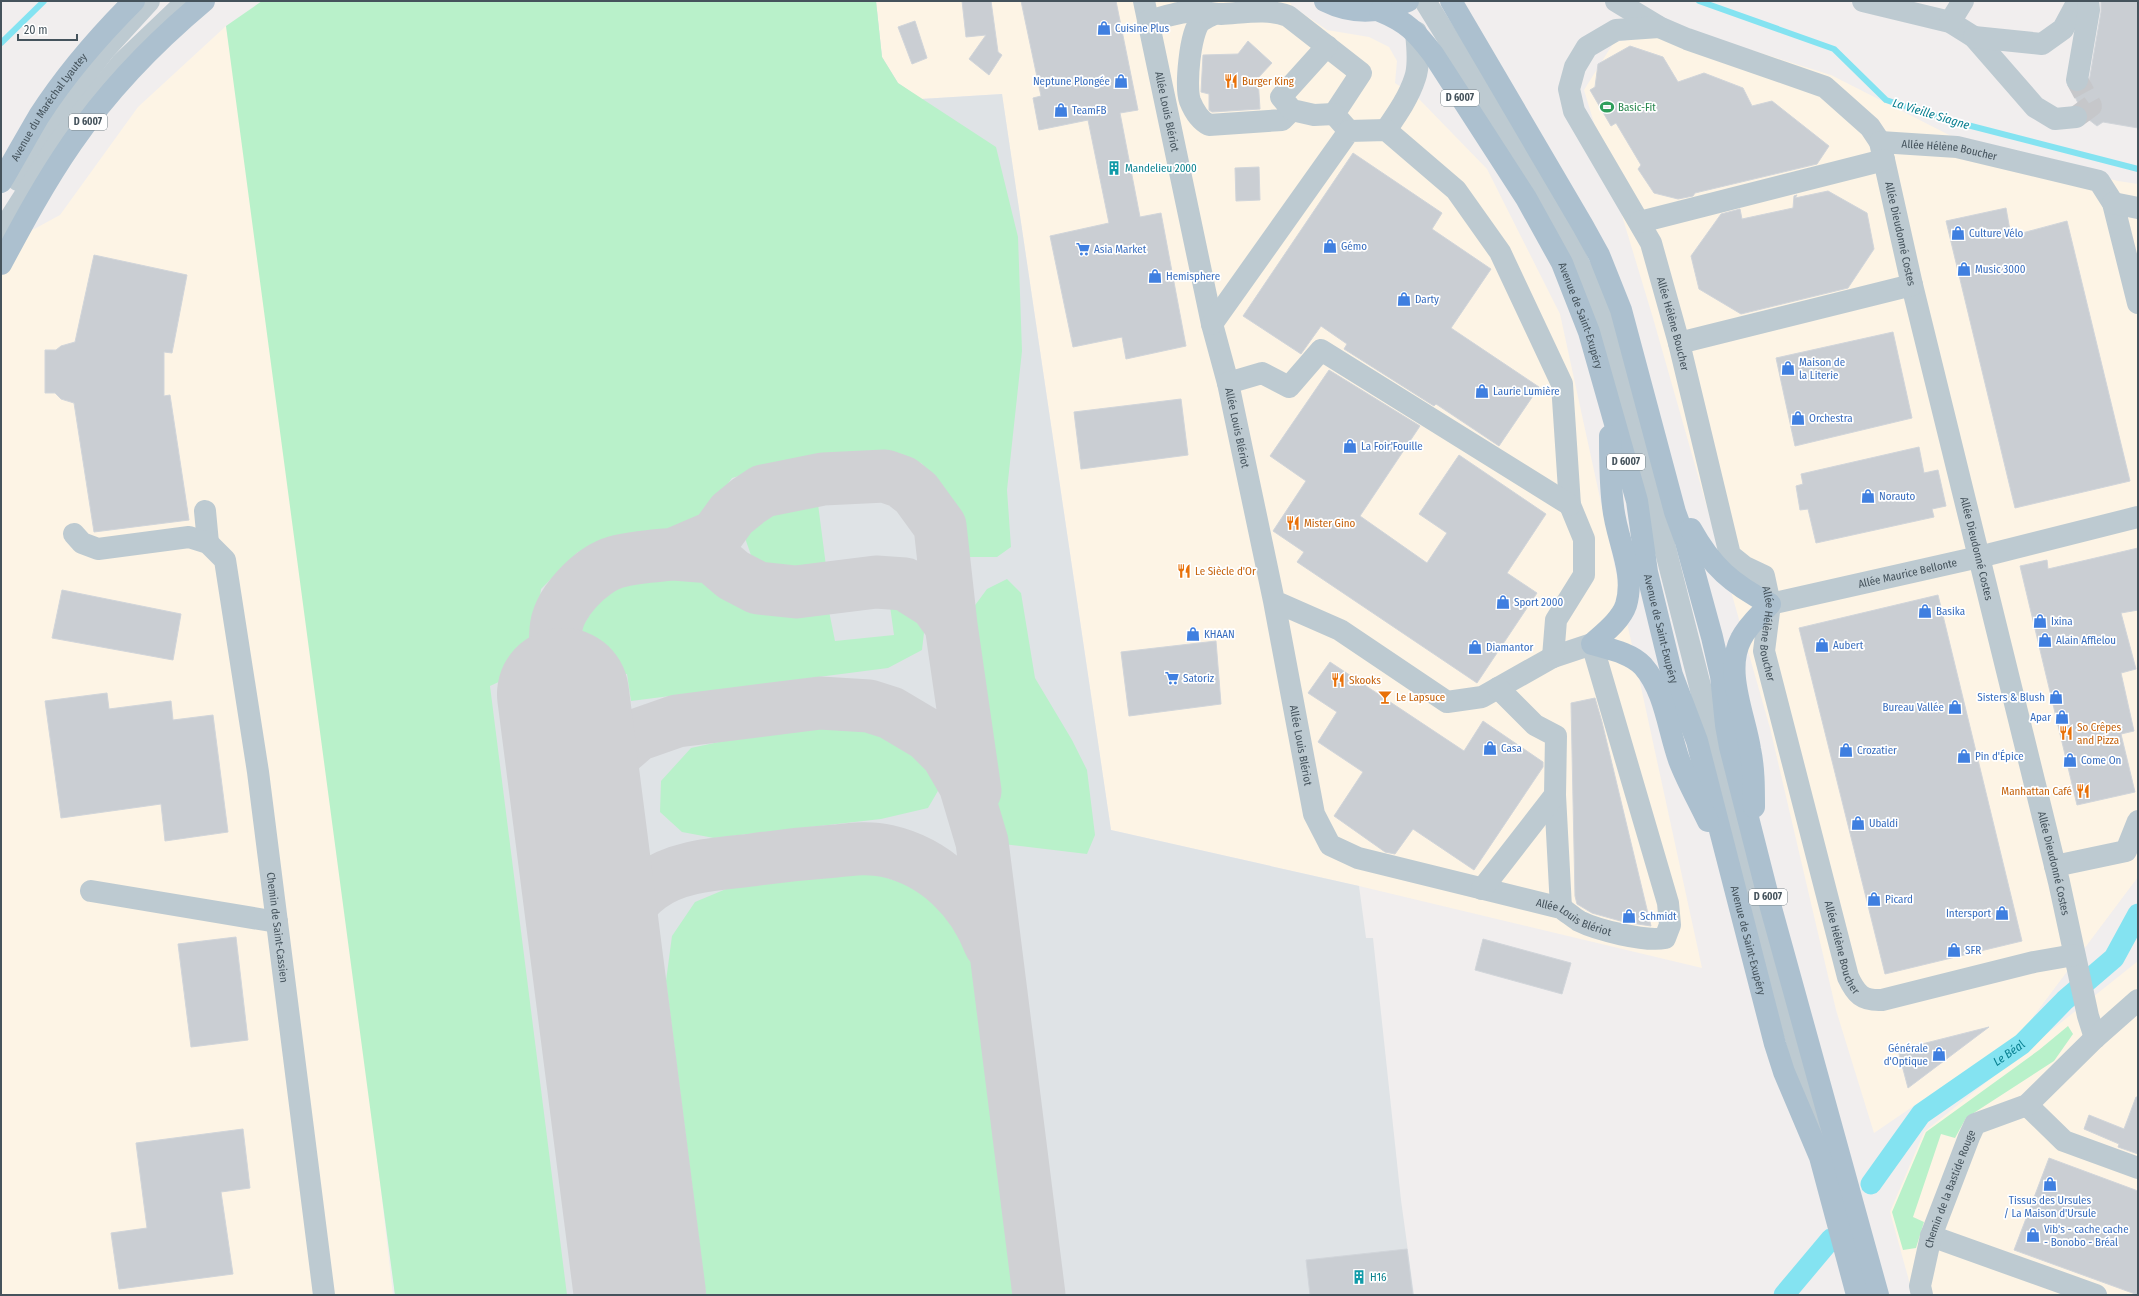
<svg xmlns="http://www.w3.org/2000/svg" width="2139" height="1296" font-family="'Fira Sans Condensed',sans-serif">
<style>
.commercial{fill:#fdf4e5}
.airport{fill:#dfe3e6}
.green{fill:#b9f1ca}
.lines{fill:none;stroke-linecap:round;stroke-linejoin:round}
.stream{stroke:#84e3f1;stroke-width:6}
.canal{stroke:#84e3f1;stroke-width:21}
.taxiway{stroke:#d0d1d4;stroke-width:53}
.runway{stroke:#d0d1d4;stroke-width:132}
.building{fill:#caced3;stroke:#d1d5da}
.minor-tunnel{stroke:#c6c7ca;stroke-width:22;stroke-dasharray:22 11;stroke-linecap:butt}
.minor{stroke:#bdcad1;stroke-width:22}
.major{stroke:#acc0cf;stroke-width:22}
.labels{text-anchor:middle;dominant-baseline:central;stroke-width:3.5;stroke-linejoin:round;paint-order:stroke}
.shield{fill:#fff;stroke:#7d878d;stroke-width:1}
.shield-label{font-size:10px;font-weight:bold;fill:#45535c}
.shop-label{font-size:11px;fill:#366cbe;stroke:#fff;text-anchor:start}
.food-label{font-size:11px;fill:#c56008;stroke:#fff;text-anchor:start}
.leisure-label{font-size:11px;fill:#27864d;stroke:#fff;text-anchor:start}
.street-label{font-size:11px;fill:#45535c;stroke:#fff}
.culture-label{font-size:11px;fill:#0d838f;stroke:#fff;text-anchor:start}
.water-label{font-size:12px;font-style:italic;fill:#077f90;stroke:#fff}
</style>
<rect width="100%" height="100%" fill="#f1eeee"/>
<!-- commercial -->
<path class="commercial" d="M876,1H1289L1292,6L1327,30L1369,37L1389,47L1397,61L1395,83L1418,98L1487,169L1560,314L1702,968L1359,886L1111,830L1002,94L921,99L898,83L882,57Z
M226,26L317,633L393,1295H1V247L60,215L138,107Z
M1690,31L1831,75L1959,140L2118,181L2138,184V877L2021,1033L1874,1133L1836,1010L1770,728L1653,318L1584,90L1614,42Z
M2138,961V1295H1913L1890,1212L1924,1132Z"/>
<!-- airport -->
<path class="airport" d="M262,1H876L882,57L898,83L921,99L1002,94L1111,830L1359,886L1366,938H1373L1401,1200L1414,1295H395Z"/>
<!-- green -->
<path class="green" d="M262,1H876L882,57L898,83L996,147L1018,237L1022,351L1007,490L1011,547L997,557H969L953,500L921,463L876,452L802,458L732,478L707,513L681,526L578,552L541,589L531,667L490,686L567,1295H395L226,26Z
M818,504L826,566C794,571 781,575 752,558L745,538L766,517L791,507Z
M694,573L742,605L775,615L829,611L835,641L894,635L890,606L907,610L925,624L922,650L888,668L631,701L627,674L586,678L582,627L599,600L626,582Z
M1007,579L1021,593L1035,678L1072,740L1087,770L1095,835L1087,854L1003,844L973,608L987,589Z
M845,724L897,738L924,761L942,784L928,808L881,819L714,838L682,832L660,812L661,781L691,748L779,729Z
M811,873H872L918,888L951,917L973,958L1017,1295H706L666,981L672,936L695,902L738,884Z
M2068,1026L2073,1034L2054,1061L1966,1118L1955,1138L1941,1134L1913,1217L1924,1222L1916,1248L1903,1250L1892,1212L1926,1132L2039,1050Z"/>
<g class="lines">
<!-- stream -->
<path class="stream" d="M1699,1L1834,49L1886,100L1944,119L2138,169
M1,43L44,1"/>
<!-- canal -->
<g class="canal">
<path id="s1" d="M1871,1184L1921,1114L2022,1044L2065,1000L2114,958L2138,914"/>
<path d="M1784,1295L1831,1239"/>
</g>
<!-- taxiway -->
<path class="taxiway" d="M951,625L935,603L905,584L876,582L796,592L758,588L733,575L712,557L674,554L716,536L732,514L748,501L763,491L823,479L885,476L902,482L916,493L940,526L951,625L975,791
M563,694C560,674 554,651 556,630C557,604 591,569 616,562C635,557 655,556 674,554
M583,850L589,793L608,760L637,735L677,721L820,703L869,706L891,713L928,735L947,754L965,785L982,842L1039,1295
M597,962C612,934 624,905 650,886C679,865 718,864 752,860C780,856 808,853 836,851C853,849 870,847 887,851C936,862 973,899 990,944"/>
<!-- runway -->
<path class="runway" d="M563,694L640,1295"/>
</g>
<!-- building -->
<path class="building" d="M962,1H991L998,52L1002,55L989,75L969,59L986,35L966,37Z
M1021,1H1116L1138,110L1120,113L1140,217L1161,213L1186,346L1126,359L1122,337L1073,347L1050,236L1109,223L1088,120L1039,130L1033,98L1041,96Z
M2101,1H2138V128L2103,122L2097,126L2088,119L2086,110L2079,105L2072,91L2082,92L2087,88L2089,82L2101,12Z
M915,21L927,58L912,64L898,27Z
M1248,41L1272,63L1258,78L1260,109L1212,112L1209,110V94L1201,92L1203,55L1238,54Z
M1630,46L1663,57L1678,82L1704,73L1743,88L1752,106L1772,101L1829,146L1817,164L1695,193L1693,196L1678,199L1654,193L1638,169L1641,165L1616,123L1611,126L1590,90L1595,87L1598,64Z
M1353,153L1442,213L1432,229L1491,269L1451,328L1539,387L1499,446L1436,404L1434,406L1344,349L1347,344L1321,326L1301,354L1243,316Z
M1259,167L1260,200L1236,201L1235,168Z
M1828,191L1867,213L1874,249L1848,288L1741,314L1699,289L1691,256L1721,214L1740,209L1742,219L1793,208L1794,196L1797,195L1795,198Z
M2006,208L2011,236L2067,221L2130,481L2015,508L1946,221Z
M94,255L187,275L172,353L164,352V396L170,395L189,520L94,532L74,403L61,399L55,393H45V350H56L61,346L75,342Z
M1893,332L1912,418L1795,446L1776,358Z
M1329,370L1420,426L1360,516L1427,563L1447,533L1419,514L1459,455L1546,514L1507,573L1537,593L1477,683L1297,562L1304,552L1273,531L1306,481L1270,456Z
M1181,399L1188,455L1081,469L1074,412Z
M1919,447L1924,473L1938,470L1946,506L1932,509L1934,517L1816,543L1808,509L1800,510L1796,486L1803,484L1801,474Z
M2138,548V610L2121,613L2136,669L2121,673L2134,731L2121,734L2135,792L2077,805L2020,566L2047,560L2048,569Z
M62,590L181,614L173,660L52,638Z
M1938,595L2022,941L1885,974L1799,628Z
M1216,641L1221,704L1129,716L1121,652Z
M1330,662L1464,751L1483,721L1543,762V767L1474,870L1413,829L1395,854L1385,852L1334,816L1363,772L1318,742L1337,712L1308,693Z
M107,693L109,709L171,701L173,720L213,715L228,832L165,841L161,804L61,818L45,701Z
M1595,698L1602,722L1651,926L1624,922L1592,913L1577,904L1575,896L1571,703Z
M236,937L248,1040L191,1047L178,944Z
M1483,939L1571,963L1562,994L1475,970Z
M1989,1027L1908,1088L1898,1050Z
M2136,1097H2138V1154L2118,1147L2119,1144L2084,1129L2089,1115L2124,1129Z
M243,1129L250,1188L221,1192L233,1274L119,1289L111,1233L147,1228L136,1143Z
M2049,1158L2138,1191V1295L2014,1250Z
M1407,1249L1413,1295H1310L1306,1260Z"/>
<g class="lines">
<!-- minor-tunnel -->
<path class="minor-tunnel" d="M2076,117L2091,106L2077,80"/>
<!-- minor -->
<g class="minor">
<path id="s2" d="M1144,1L1212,324L1228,383L1274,601L1314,814L1330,845L1358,858L1561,908C1567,912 1573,917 1579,921C1597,930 1645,942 1665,938L1670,925L1668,903L1592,644L1553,657L1482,697L1447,702L1340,630L1274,601"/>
<path d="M1425,1L1519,153L1566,238L1589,284L1609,340L1635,430L1729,800L1825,1142"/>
<path id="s3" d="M1616,1L1659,27L1687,39L1825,87L1870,127L1880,142L1912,285L2059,882L2088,1016L2095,1038"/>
<path d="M1863,1L1950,22L1974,37L2035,107L2055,119L2076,117"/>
<path d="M1214,14C1210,16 1203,19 1200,22C1190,33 1185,87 1190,101C1194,111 1199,120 1209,125L1282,120L1292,110"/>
<path d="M1148,21C1165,17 1183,10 1200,11C1207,12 1214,14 1221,14C1243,13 1268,8 1288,16L1361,73L1334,114L1349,131"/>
<path d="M1950,22L1963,1"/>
<path id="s4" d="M1659,27L1616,30L1587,47L1575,67L1569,89L1574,111L1651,243L1679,343L1730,555L1745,567L1764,576L1770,604L1764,651L1848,977C1856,994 1862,1001 1882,1000L2034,962L2074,955"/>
<path d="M1974,37L2042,44L2063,29L2078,1"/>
<path d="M1327,46L1281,97L1292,110L1314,115L1334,114"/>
<path d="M2077,80L2089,10L2088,1"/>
<path d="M1386,130C1397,114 1409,97 1415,78C1420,64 1417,46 1416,32"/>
<path id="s5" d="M1880,142L1957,147L2099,181L2113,203L2138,303"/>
<path d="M18,180L59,110L105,49L149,1"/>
<path d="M2113,203L2138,208"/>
<path d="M1640,222L1884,160"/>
<path d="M1,233L59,142L121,64L187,1"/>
<path d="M1212,324L1349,131L1386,130L1456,190L1500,252L1562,384L1570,505L1584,539V575L1556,620L1553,657"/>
<path d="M1679,343L1912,285"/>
<path d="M1228,383L1262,373L1289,387L1321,350L1570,505"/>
<path d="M205,511L208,543"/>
<path id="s6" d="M74,534L82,543L98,549L189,537L208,543L225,560L258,772L324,1295"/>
<path id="s7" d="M1770,604L1979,557L2138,517"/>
<path d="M1555,795L1561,908"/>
<path d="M2055,866L2126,851L2138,821"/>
<path d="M1482,889L1555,795L1556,736L1535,725L1498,688"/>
<path d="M91,891L277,922"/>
<path d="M2027,1105L2064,1141L2138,1168"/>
<path d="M1931,1236L2096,1295"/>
<path id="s8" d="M1922,1295L1920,1286L1931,1236L1969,1137L1975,1124L2027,1105L2095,1038L2138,1000"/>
</g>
<!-- major -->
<g class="major">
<path d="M1325,1C1353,15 1381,13 1408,1"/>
<path d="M1451,1L1583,226L1599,255L1621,310L1675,512L1686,542L1712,637L1721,676L1726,725L1730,747L1771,908L1878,1295"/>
<path id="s9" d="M1380,11C1407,22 1416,32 1433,54L1526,198L1562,263L1589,332L1637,501L1647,572L1672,675L1697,741L1775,1044L1784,1072L1820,1157L1857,1295"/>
<path id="s10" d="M1,182C14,160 26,138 39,116C66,74 99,36 134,1"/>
<path d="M1,264C23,223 45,182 72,143C109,89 154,43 204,1"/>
<path d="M1610,436C1610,459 1610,483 1613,506C1616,539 1636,572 1626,605C1621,620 1604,633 1592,644C1609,649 1631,653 1643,666C1665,691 1668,729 1679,760C1687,781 1698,800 1708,821"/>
<path d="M1691,529C1712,567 1732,584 1770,604C1760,615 1748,625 1741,639C1724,671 1745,716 1750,749C1754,768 1754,787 1754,807"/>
</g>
</g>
<!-- icons -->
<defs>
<symbol id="shop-bare" viewBox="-9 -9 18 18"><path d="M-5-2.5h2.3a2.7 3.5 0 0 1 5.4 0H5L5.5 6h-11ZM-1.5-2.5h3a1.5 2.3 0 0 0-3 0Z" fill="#3f7fe0" stroke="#fff" stroke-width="2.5" paint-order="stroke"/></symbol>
<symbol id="restaurant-bare" viewBox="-9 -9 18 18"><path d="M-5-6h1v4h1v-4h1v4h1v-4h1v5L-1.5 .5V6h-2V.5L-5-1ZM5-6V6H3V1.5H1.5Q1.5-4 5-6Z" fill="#e8710a" stroke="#fff" stroke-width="2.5" paint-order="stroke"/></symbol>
<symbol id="stadium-bare" viewBox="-9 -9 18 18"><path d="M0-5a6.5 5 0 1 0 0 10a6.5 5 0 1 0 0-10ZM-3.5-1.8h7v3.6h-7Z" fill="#2e9e5b" stroke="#fff" stroke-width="2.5" paint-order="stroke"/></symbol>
<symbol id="building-bare" viewBox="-9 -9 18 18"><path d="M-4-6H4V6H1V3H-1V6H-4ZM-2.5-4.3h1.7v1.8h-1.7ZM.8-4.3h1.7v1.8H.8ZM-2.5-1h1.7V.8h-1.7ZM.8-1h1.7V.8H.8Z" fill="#0f9aa8" stroke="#fff" stroke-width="2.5" paint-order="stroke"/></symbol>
<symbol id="supermarket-bare" viewBox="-9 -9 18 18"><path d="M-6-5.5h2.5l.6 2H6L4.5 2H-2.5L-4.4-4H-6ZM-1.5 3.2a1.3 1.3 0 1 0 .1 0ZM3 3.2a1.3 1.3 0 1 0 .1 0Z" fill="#3f7fe0" stroke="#fff" stroke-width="2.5" paint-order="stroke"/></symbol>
<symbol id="bar-bare" viewBox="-9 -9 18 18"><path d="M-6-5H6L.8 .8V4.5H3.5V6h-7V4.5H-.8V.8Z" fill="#e8710a" stroke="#fff" stroke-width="2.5" paint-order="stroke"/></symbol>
</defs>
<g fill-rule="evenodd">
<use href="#shop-bare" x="1094" y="18" width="20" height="20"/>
<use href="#shop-bare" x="1111" y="71" width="20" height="20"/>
<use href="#restaurant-bare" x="1221" y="71" width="20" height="20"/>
<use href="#stadium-bare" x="1597" y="97" width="20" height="20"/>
<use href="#shop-bare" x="1051" y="100" width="20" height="20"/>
<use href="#building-bare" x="1104" y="158" width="20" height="20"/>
<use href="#shop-bare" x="1948" y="223" width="20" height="20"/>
<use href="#shop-bare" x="1320" y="236" width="20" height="20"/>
<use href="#supermarket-bare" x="1073" y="239" width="20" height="20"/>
<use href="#shop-bare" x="1954" y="259" width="20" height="20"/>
<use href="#shop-bare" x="1145" y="266" width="20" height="20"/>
<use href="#shop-bare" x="1394" y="289" width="20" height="20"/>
<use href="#shop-bare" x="1778" y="358" width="20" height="20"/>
<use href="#shop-bare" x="1472" y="381" width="20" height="20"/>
<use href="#shop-bare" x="1788" y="408" width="20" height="20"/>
<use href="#shop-bare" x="1340" y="436" width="20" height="20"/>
<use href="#shop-bare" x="1858" y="486" width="20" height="20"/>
<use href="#restaurant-bare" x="1283" y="513" width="20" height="20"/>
<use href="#restaurant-bare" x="1174" y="561" width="20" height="20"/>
<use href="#shop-bare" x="1493" y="592" width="20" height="20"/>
<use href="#shop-bare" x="1915" y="601" width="20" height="20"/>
<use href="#shop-bare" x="2030" y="611" width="20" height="20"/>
<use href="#shop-bare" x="1183" y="624" width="20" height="20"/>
<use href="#shop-bare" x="2035" y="630" width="20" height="20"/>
<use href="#shop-bare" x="1812" y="635" width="20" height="20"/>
<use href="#shop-bare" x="1465" y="637" width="20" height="20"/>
<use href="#supermarket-bare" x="1162" y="668" width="20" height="20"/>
<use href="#restaurant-bare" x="1328" y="670" width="20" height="20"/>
<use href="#bar-bare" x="1375" y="687" width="20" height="20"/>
<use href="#shop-bare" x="2046" y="687" width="20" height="20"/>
<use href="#shop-bare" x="1945" y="697" width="20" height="20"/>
<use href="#shop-bare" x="2052" y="707" width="20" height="20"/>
<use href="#restaurant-bare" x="2056" y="723" width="20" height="20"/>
<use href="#shop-bare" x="1480" y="738" width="20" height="20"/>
<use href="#shop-bare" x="1836" y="740" width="20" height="20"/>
<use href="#shop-bare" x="1954" y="746" width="20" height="20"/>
<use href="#shop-bare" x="2060" y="750" width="20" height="20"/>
<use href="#restaurant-bare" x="2073" y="781" width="20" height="20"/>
<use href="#shop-bare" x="1848" y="813" width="20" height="20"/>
<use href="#shop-bare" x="1864" y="889" width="20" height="20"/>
<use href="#shop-bare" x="1992" y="903" width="20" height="20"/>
<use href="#shop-bare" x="1619" y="906" width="20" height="20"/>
<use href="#shop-bare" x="1944" y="940" width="20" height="20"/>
<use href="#shop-bare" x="1929" y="1044" width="20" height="20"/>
<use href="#shop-bare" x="2040" y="1174" width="20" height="20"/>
<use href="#shop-bare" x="2023" y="1225" width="20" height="20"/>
<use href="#building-bare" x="1349" y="1267" width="20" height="20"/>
</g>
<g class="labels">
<!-- shield labels -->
<g class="shield">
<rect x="1441" y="90" width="38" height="16" rx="3"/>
<rect x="69" y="114" width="38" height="16" rx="3"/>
<rect x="1607" y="454" width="38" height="16" rx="3"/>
<rect x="1749" y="889" width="38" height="16" rx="3"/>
</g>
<g class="shield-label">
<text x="1460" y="98">D 6007</text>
<text x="88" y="122">D 6007</text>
<text x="1626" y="462">D 6007</text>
<text x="1768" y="897">D 6007</text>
</g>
<!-- shop labels -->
<g class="shop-label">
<text x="1115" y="28">Cuisine Plus</text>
<text x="1110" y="81" text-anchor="end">Neptune Plongée</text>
<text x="1072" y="110">TeamFB</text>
<text x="1969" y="233">Culture Vélo</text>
<text x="1341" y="246">Gémo</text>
<text x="1094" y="249">Asia Market</text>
<text x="1975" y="269">Music 3000</text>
<text x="1166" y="276">Hemisphere</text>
<text x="1415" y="299">Darty</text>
<text x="1799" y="362">Maison de<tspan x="1799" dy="13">la Literie</tspan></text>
<text x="1493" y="391">Laurie Lumière</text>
<text x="1809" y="418">Orchestra</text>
<text x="1361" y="446">La Foir'Fouille</text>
<text x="1879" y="496">Norauto</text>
<text x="1514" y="602">Sport 2000</text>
<text x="1936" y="611">Basika</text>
<text x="2051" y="621">Ixina</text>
<text x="1204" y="634">KHAAN</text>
<text x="2056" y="640">Alain Afflelou</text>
<text x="1833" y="645">Aubert</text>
<text x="1486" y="647">Diamantor</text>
<text x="1183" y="678">Satoriz</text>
<text x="2045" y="697" text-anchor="end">Sisters &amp; Blush</text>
<text x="1944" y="707" text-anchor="end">Bureau Vallée</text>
<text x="2051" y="717" text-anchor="end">Apar</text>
<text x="1501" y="748">Casa</text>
<text x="1857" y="750">Crozatier</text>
<text x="1975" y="756">Pin d'Épice</text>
<text x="2081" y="760">Come On</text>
<text x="1869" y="823">Ubaldi</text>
<text x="1885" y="899">Picard</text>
<text x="1991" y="913" text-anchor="end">Intersport</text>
<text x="1640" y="916">Schmidt</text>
<text x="1965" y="950">SFR</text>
<text x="1928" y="1048" text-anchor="end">Générale<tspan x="1928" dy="13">d'Optique</tspan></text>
<text x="2050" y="1200" text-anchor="middle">Tissus des Ursules<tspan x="2050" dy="13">/ La Maison d'Ursule</tspan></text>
<text x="2044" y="1229">Vib's - cache cache<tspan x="2044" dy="13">- Bonobo - Bréal</tspan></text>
</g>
<!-- food labels -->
<g class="food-label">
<text x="1242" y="81">Burger King</text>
<text x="1304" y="523">Mister Gino</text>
<text x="1195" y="571">Le Siècle d'Or</text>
<text x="1349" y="680">Skooks</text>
<text x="1396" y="697">Le Lapsuce</text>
<text x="2077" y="727">So Crêpes<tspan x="2077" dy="13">and Pizza</tspan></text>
<text x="2072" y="791" text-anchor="end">Manhattan Café</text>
</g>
<!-- leisure labels -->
<g class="leisure-label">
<text x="1618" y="107">Basic-Fit</text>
</g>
<!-- street labels -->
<g class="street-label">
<text stroke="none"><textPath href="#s10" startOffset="89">Avenue du Maréchal Lyautey</textPath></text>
<text stroke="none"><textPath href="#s2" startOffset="113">Allée Louis Blériot</textPath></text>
<text stroke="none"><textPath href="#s5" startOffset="70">Allée Hélène Boucher</textPath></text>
<text stroke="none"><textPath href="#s3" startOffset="399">Allée Dieudonné Costes</textPath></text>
<text stroke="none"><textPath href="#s9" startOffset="371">Avenue de Saint-Exupéry</textPath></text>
<text stroke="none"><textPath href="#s4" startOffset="382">Allée Hélène Boucher</textPath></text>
<text stroke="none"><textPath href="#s2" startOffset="437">Allée Louis Blériot</textPath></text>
<text stroke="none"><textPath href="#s3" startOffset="723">Allée Dieudonné Costes</textPath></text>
<text stroke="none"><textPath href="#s7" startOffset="141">Allée Maurice Bellonte</textPath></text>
<text stroke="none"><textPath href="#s9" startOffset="695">Avenue de Saint-Exupéry</textPath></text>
<text stroke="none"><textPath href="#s4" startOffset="719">Allée Hélène Boucher</textPath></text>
<text stroke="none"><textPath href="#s2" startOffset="761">Allée Louis Blériot</textPath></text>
<text stroke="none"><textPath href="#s3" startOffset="1047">Allée Dieudonné Costes</textPath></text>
<text stroke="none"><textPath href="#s2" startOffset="1121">Allée Louis Blériot</textPath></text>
<text stroke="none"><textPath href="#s6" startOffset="536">Chemin de Saint-Cassien</textPath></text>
<text stroke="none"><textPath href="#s9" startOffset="1019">Avenue de Saint-Exupéry</textPath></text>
<text stroke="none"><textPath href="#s4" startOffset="1043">Allée Hélène Boucher</textPath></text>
<text stroke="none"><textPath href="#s8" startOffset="111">Chemin de la Bastide Rouge</textPath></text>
</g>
<!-- culture labels -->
<g class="culture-label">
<text x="1125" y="168">Mandelieu 2000</text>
<text x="1370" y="1277">H16</text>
</g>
<!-- water labels -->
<g class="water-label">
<text transform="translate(1931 114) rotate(17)">La Vieille Siagne</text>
<text stroke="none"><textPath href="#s1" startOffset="193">Le Béal</textPath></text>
</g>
</g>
<!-- border -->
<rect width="2139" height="1296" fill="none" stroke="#45535c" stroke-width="4"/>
<!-- scale -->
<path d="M18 34v6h59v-6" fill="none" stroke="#45535c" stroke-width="2"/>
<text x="24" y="34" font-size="12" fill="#45535c" stroke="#ffffff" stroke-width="3" paint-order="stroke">20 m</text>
</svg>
